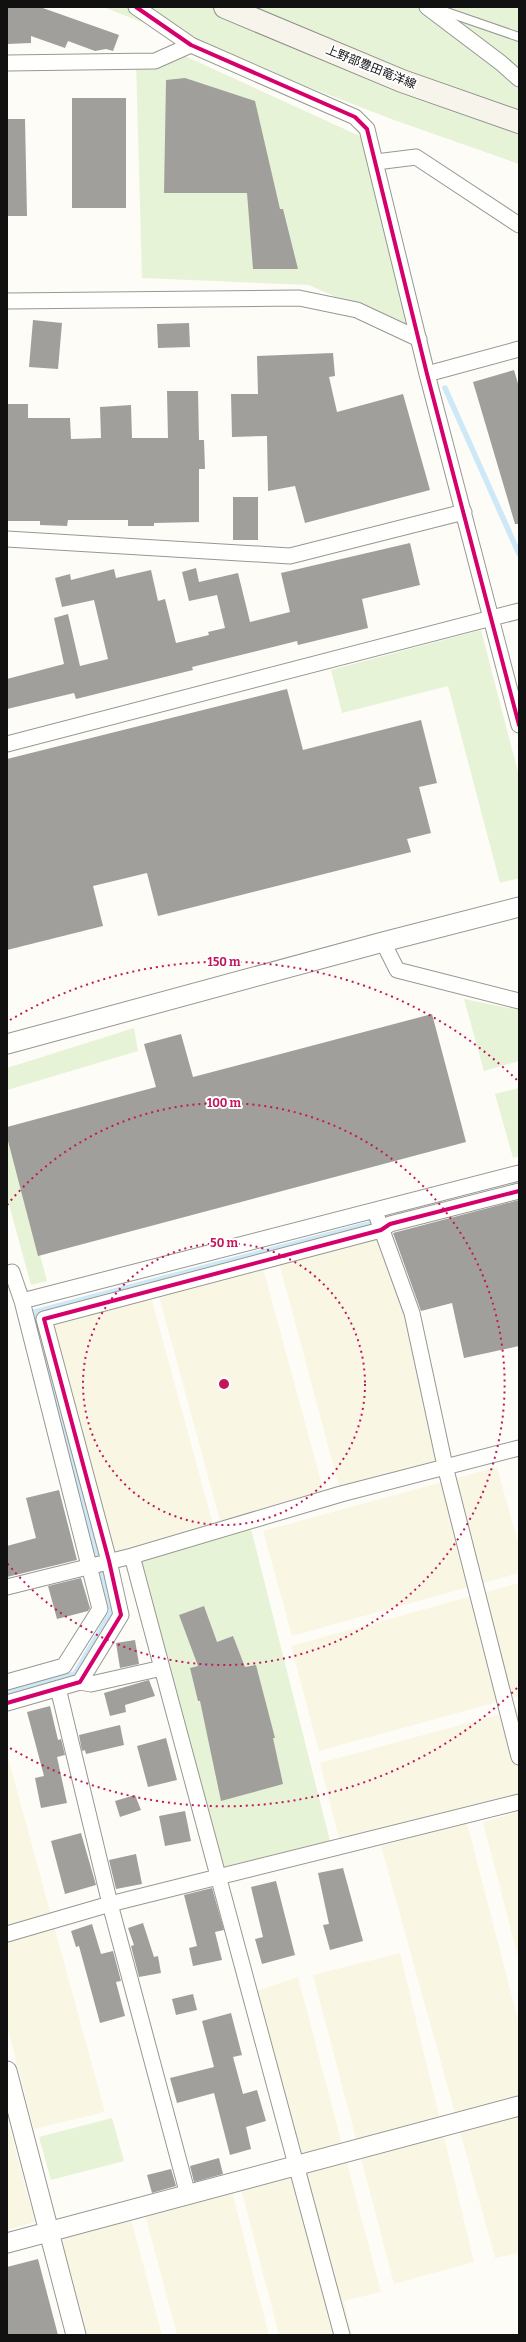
<svg xmlns="http://www.w3.org/2000/svg" width="526" height="2342" font-family="Bitter,'Noto Sans JP',serif">
<style>
.farmland{fill:#f9f7e4}
.green{fill:#e7f3d7}
.lines{fill:none;stroke-linecap:round;stroke-linejoin:round}
.stream{stroke:#cde8f7;stroke-width:5.5}
.building{fill:#a19f9c}
.service-casing{stroke:#979795;stroke-width:10}
.minor-casing{stroke:#979795;stroke-width:17}
.tertiary-casing{stroke:#979795;stroke-width:21}
.secondary-casing{stroke:#8e8d8b;stroke-width:24}
.service{stroke:#fffffe;stroke-width:8}
.minor{stroke:#fffffe;stroke-width:15}
.tertiary{stroke:#fffffe;stroke-width:19}
.secondary{stroke:#f6f4eb;stroke-width:22}
.cycleway-casing{stroke:#fff;stroke-width:6}
.cycleway{stroke:#d6006c;stroke-width:4}
.ring{fill:none;stroke:#c2185b;stroke-width:2;stroke-dasharray:2 4}
.labels{text-anchor:middle;dominant-baseline:central;stroke-width:4;stroke-linejoin:round;paint-order:stroke}
.street-label{font-size:12px;fill:#111;stroke:#fff}
.centre{fill:#c2185b;stroke:#fff;stroke-width:2}
.ring-label{font-size:12px;text-anchor:middle;font-weight:bold;fill:#c2185b;stroke:#fff;stroke-width:4;stroke-linejoin:round;paint-order:stroke}
</style>
<rect width="100%" height="100%" fill="#fdfcf7"/>
<!-- farmland -->
<path class="farmland" d="M381,1230L412,1313L445,1466L341,1494L278,1259Z
M261,1261L325,1496L221,1524L157,1289Z
M150,1293L214,1528L110,1556L46,1321Z
M497,1467L519,1546V1573L292,1636L263,1531Z
M519,1583V1696L319,1751L291,1646Z
M519,1709V1801L341,1847L320,1763Z
M7,1754L105,2112L34,2129L7,2026Z
M519,1812V1961L483,1822Z
M467,1823L519,2024V2253L495,2258L381,1846Z
M400,1953L474,2262L394,2284L313,1975Z
M298,1977L381,2292L344,2301L352,2335H279L239,2181L297,2164L250,1993Z
M7,2118L35,2222L7,2230Z
M230,2184L269,2335H177L143,2207Z
M128,2208L162,2335H70L41,2231Z"/>
<!-- green -->
<path class="green" d="M103,7H519V164L394,120Z
M176,52L364,138L417,333L309,285L142,278L136,61Z
M481,630L519,776V878L500,883L448,686L342,713L331,670Z
M464,999L519,1010V1061L484,1071Z
M134,1028L138,1051L7,1090V1068Z
M519,1088V1156L513,1158L495,1094Z
M7,1131L47,1281L31,1285L7,1197Z
M249,1521L332,1849L225,1876L132,1556Z
M112,2118L124,2161L51,2180L39,2137Z"/>
<g class="lines">
<!-- stream -->
<path class="stream" d="M445,388L519,554
M38,1325L35,1312L377,1222
M7,1693L75,1674L112,1611L46,1356"/>
</g>
<!-- building -->
<path class="building" d="M7,7H40L119,35L113,51L106,49L95,51L68,41L65,48L31,36V43L7,44Z
M185,78L255,101L280,209H283L298,269H253L247,193H164L166,80Z
M72,98H126V208H72Z
M7,119H25L27,216H7Z
M33,320L62,323L58,369L29,367Z
M189,323L190,347L158,348L157,324Z
M333,353L335,376L329,377L337,412L403,394L430,490L305,523L295,486L268,491L267,436L232,437L231,394H258L257,356Z
M514,370L519,387V524H515L473,382Z
M167,391H198L199,440H204L205,469H199V522L154,523V526H128V520H68L67,526L40,525V521H7V404H28V418H70L71,439L101,438L100,407L131,405L132,438H168Z
M233,497H258V540H233Z
M410,543L420,585L362,599L368,628L298,645L297,641L192,667L193,670L76,699L74,693L7,709V679L64,664L54,618L68,614L80,666L108,659L94,600L62,607L55,578L70,574L71,580L114,569L116,578L151,570L158,601L165,599L176,643L209,635L208,632L225,628L217,595L189,601L182,572L196,568L199,582L238,573L250,622L290,612L281,573Z
M287,689L303,750L421,720L437,783L419,787L431,833L407,839L411,852L158,916L147,873L93,886L103,926L7,950V759Z
M432,1014L466,1142L38,1256L7,1137V1127L156,1087L144,1044L181,1034L193,1077Z
M519,1200V1346L464,1358L452,1303L421,1311L393,1233Z
M59,1490L77,1560L7,1577V1546L36,1538L26,1498Z
M81,1578L90,1608L88,1611L57,1619L48,1586Z
M204,1606L217,1642L233,1636L245,1667L256,1665L275,1738H273L283,1784L221,1801L200,1701H198L190,1668L198,1666L179,1615Z
M135,1640L139,1664L120,1668L116,1643Z
M149,1680L155,1696L125,1705L126,1712L110,1716L104,1693Z
M50,1706L58,1740L61,1739L65,1755L57,1757L67,1803L41,1808L35,1778L44,1776L27,1712Z
M120,1725L124,1745L86,1754L85,1750L82,1751L79,1735Z
M166,1738L177,1780L148,1787L137,1746Z
M135,1795L141,1810L120,1817L115,1801Z
M185,1811L191,1841L165,1846L159,1816Z
M81,1833L96,1885L65,1894L51,1841Z
M136,1854L142,1884L116,1889L109,1860Z
M343,1868L363,1941L330,1950L323,1925L329,1924L318,1873Z
M276,1881L295,1955L262,1964L255,1939L263,1937L251,1887Z
M212,1888L224,1930L215,1932L222,1960L193,1966L189,1948L197,1946L184,1895Z
M143,1923L154,1957L158,1956L161,1973L139,1977L131,1946L134,1945L128,1928Z
M92,1924L101,1954L113,1951L121,1981L116,1982L125,2016L100,2023L79,1946L76,1947L71,1931Z
M193,1994L197,2010L176,2015L172,1999Z
M231,2013L242,2055L233,2057L243,2094L257,2090L266,2121L246,2127L251,2149L230,2155L214,2093L177,2103L170,2078L214,2067L202,2021Z
M219,2158L223,2174L194,2182L190,2166Z
M171,2169L176,2186L152,2193L147,2175Z
M38,2259L58,2335H7V2267Z"/>
<g class="lines">
<defs>
<path id="service" d="M435,8L519,37"/>
<path id="minor" d="M136,7L191,45L355,117L367,129L427,374L519,725
M427,7L501,63L519,79
M7,63L155,61L191,45
M376,162L416,157L519,225
M7,301L299,298L357,310L419,339
M427,374L519,349
M7,539L290,556L464,512
M7,744L519,611
M383,942L397,970L519,1001
M375,1211L412,1313L445,1466L519,1757
M7,1274L12,1272L22,1301L100,1609L64,1666L7,1682
M22,1301L519,1173
M132,1556C201,1816 274,2075 342,2335
M7,1587L132,1556L341,1494L519,1448
M80,1682L91,1684L162,1668
M58,1688L110,1904L188,2195
M7,1703L80,1682L121,1615L109,1561L44,1319L381,1230L390,1224L519,1191
M7,1934L110,1904L519,1802"/>
<path id="tertiary" d="M7,1044L383,942L519,907
M7,2071L76,2335
M7,2243L519,2106"/>
<path id="secondary" d="M225,7L402,81L519,122"/>
</defs>
<!-- service casing -->
<use href="#service" class="service-casing"/>
<!-- minor casing -->
<use href="#minor" class="minor-casing"/>
<!-- tertiary casing -->
<use href="#tertiary" class="tertiary-casing"/>
<!-- secondary casing -->
<use href="#secondary" class="secondary-casing"/>
<!-- service -->
<use href="#service" class="service"/>
<!-- minor -->
<use href="#minor" class="minor"/>
<!-- tertiary -->
<use href="#tertiary" class="tertiary"/>
<!-- secondary -->
<use href="#secondary" class="secondary"/>
<defs>
<path id="cycleway" d="M136,7L191,45L355,117L367,129L427,374L519,725
M7,1703L80,1682L121,1615L109,1561L44,1319L381,1230L390,1224L519,1191"/>
</defs>
<!-- cycleway casing -->
<use href="#cycleway" class="cycleway-casing"/>
<!-- cycleway -->
<use href="#cycleway" class="cycleway"/>
</g>
<!-- distance rings -->
<g class="ring">
<circle cx="224" cy="1384" r="141"/>
<path d="M7 1205A281 281 0 1 1 7 1563"/>
<path d="M517 1688A422 422 0 0 1 10 1748M10 1020A422 422 0 0 1 517 1080"/>
</g>
<g class="labels">
<!-- street labels -->
<g class="street-label">
<text transform="translate(371 67) rotate(22)">上野部豊田竜洋線</text>
</g>
</g>
<circle cx="224" cy="1384" r="6" class="centre"/>
<g class="ring-label">
<text x="224" y="966">150 m</text>
<text x="224" y="1107">100 m</text>
<text x="224" y="1247">50 m</text>
</g>
<!-- border -->
<rect width="526" height="2342" fill="none" stroke="#111111" stroke-width="16"/>
</svg>
